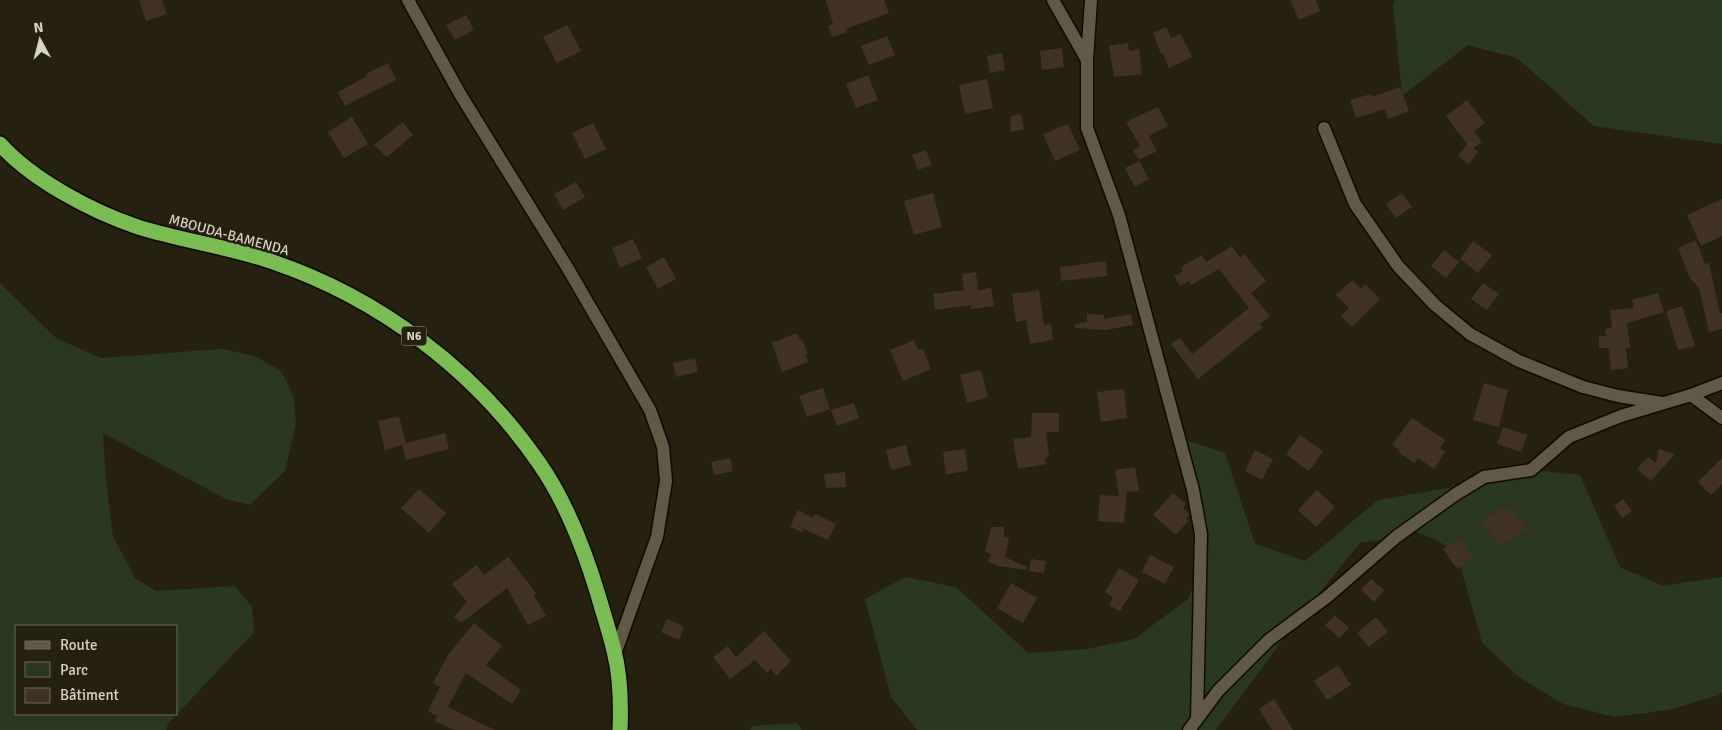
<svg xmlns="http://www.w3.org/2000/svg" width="1722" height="730" font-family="Signika,sans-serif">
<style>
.green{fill:#2a381f;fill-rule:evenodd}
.building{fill:#423225}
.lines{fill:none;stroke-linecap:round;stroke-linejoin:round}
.minor-casing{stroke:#0f0900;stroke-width:15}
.highway-casing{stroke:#0f0900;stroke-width:18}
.minor{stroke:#605946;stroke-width:12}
.highway{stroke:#79bd52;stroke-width:15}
.labels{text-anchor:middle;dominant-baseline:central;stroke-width:5;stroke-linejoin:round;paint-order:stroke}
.shield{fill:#26200e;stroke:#a29e90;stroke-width:1}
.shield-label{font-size:12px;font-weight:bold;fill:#d7d4c8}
.street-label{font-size:14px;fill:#d7d4c8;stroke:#26200e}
</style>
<rect width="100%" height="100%" fill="#26200e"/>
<!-- green -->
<path class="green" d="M1395,0H1722V144L1594,126L1517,58L1468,45L1402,96L1393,6Z
M0,283L56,338L101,358L222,349L255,356L281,371L293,395L296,423L285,471L250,505L226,499L103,433L106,480L113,536L135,578L156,591L235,586L252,607L254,632L168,724L166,730H0ZM16,626H176V714H16Z
M1180,438L1225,453L1255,544L1305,561L1378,500L1472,484L1531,470L1580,475L1620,567L1663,586L1722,577V692L1719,695L1668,710L1614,717L1563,704L1519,677L1482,643L1456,550L1411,529L1396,537L1360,543L1298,619L1216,730H917L891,697L865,599L905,577L956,587L1028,653L1087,649L1134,639L1188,599L1201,566Z
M797,723L802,730H750L752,726Z"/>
<!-- building -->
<path class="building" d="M139,0H162L167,14L146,21Z
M826,0H884L889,13L846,29L847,32L832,37L828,26L833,24Z
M1290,0H1316L1320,11L1299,20Z
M466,15L474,30L455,40L446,25Z
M567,25L581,51L557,63L543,37Z
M1166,27L1171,38L1181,34L1192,57L1169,68L1163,54H1161L1153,33Z
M887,36L895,55L869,65L861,46Z
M1128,43L1129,51L1139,49L1142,74L1114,77L1109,46Z
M1062,48L1064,67L1042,70L1040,51Z
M1002,53L1005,70L990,73L987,56Z
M388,63L396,80L345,106L338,92L367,76L366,74Z
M868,75L878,100L856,108L846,84Z
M987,79L993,108L965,114L959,85Z
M1400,87L1409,111L1388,119L1385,109L1356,118L1350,100L1371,94L1372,97Z
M1467,100L1485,123L1474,131L1482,142L1474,148L1478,152L1469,164L1458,156L1467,144L1446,116Z
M1158,107L1168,126L1149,136L1157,151L1139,160L1133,150L1140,146L1126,122Z
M1021,114L1024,129L1010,132L1011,116Z
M352,117L368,144L344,158L328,132Z
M403,122L413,135L387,157L374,145Z
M593,123L606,149L585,159L572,133Z
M1068,124L1080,150L1055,161L1043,134Z
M926,150L932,165L918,170L912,155Z
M1139,161L1149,179L1135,187L1125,168Z
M576,182L585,197L563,210L554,194Z
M933,193L942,227L914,235L904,201Z
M1402,193L1412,207L1396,218L1386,204Z
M1722,199V236L1701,246L1687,215Z
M633,239L642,258L620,268L612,248Z
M1696,240L1705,264L1709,263L1720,314L1722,313V329L1709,332L1699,288L1690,278L1678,248Z
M1473,241L1492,255L1478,273L1460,259Z
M1232,246L1240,258L1244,254L1266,281L1251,293L1270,316L1260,324L1263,327L1198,379L1171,344L1180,338L1192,354L1249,308L1219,269L1191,285L1189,281L1180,286L1174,276L1183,271L1181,267L1202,255L1206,262Z
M1444,250L1459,262L1446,278L1431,266Z
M664,257L676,279L658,289L646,267Z
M1106,261L1107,276L1061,281L1060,267Z
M976,272L978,290L991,288L994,306L971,309L970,305L935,310L933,294L964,290L962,274Z
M1352,280L1361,289L1365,284L1380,299L1352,327L1341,316L1349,308L1336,295Z
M1483,283L1499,294L1487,310L1471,299Z
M1039,290L1044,325L1051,324L1053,340L1030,344L1026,320L1016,322L1012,294Z
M1658,293L1664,312L1627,323L1630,348H1626L1628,368L1611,370L1609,351L1608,348H1599V336H1606L1605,329L1612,328L1610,310L1634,308L1632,300Z
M1682,306L1695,346L1678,350L1666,311Z
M1087,314L1104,315V319L1131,314L1133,325L1106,330L1075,328V324L1087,322Z
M797,333L800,340L802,339L808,354H805L808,362L782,372L772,343Z
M914,340L918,350L923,349L931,369L903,381L890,350Z
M695,358L698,372L676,377L673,363Z
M981,370L988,397L967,403L960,375Z
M1484,383L1508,390L1499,427L1473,420Z
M823,388L830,409L807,417L799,396Z
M1124,389L1127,418L1101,422L1097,392Z
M854,403L859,418L837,426L831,410Z
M1032,413H1059V432H1046L1049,456L1045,458L1046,464L1018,469L1013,439L1031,437Z
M399,416L406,443L445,433L449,449L406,460L402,445L385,450L378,421Z
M1412,418L1445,440L1440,448L1445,452L1434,469L1418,458L1414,463L1398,452L1400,450L1392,445Z
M1503,427L1527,435L1521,452L1497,444Z
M1300,435L1323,451L1309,471L1286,454Z
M906,445L911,465L891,470L886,450Z
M965,449L968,471L946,474L943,452Z
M1659,449L1675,454L1651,481L1637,469L1648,457L1656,463Z
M1255,450L1273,459L1262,480L1245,471Z
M730,458L733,471L714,475L711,462Z
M1722,458V484L1711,495L1698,482Z
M1135,467L1139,491L1127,492L1124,523L1098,521L1100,495L1119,496L1115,470Z
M845,472L846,487L826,488L824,474Z
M419,489L446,513L429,533L401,508Z
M1317,490L1335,507L1316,527L1298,510Z
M1173,493L1186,504L1183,508L1189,514L1186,519L1189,520L1176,535L1153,515Z
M1623,499L1632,511L1622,518L1614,506Z
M1502,507L1505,512L1511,508L1526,529L1500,547L1482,521Z
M798,510L813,518L815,514L836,524L828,540L804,529L802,532L790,527Z
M991,527H1004V537L1009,538L1005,557L1027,567L1026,570L998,566L988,561L991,554L985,552Z
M1459,538L1473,557L1457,569L1443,549Z
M1150,555L1174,567L1165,584L1142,572Z
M508,557L536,593L534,595L546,616L528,625L507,588L461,623L454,617L467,602L452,584L476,565L484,575Z
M1031,559L1046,561L1044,573L1029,571Z
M1119,568L1139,580L1120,611L1109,605L1113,597L1105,592Z
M1371,579L1384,590L1374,602L1361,590Z
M1011,583L1037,598L1023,623L997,608Z
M1335,615L1349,628L1339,638L1325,625Z
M1376,617L1388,632L1369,647L1357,633Z
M667,619L684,627L679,640L661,632Z
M474,623L502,646L486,665L521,690L512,704L466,673L448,707L495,730H454L435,721L437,716L428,711L440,687L433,683L448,655Z
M764,631L791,661L776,676L771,669L767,673L755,660L730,679L713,657L728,646L736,657Z
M1338,665L1351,685L1327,700L1314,681Z
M1274,699L1287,720L1293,730H1272L1259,709Z"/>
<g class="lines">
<defs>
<path id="minor" d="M408,0L460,94L567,267L650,410L663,447L666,481L657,537L615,654
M1053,0L1087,60
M1091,0L1087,60V128L1119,215L1193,490L1201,534L1197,719
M1324,128L1355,204L1398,266L1435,305L1470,334L1519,361L1583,387L1618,396L1662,403
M1691,395L1722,418
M1189,730L1218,691L1269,640L1327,597L1396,537L1456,494L1484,477L1531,470L1569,437L1621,416L1691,395L1722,383"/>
<path id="highway" d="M0,144C32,180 93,212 138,227C182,241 231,247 273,262C379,298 475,370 539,463C567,503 585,551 599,598C604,616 610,633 614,651C620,674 621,707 620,730"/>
</defs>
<!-- minor casing -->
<use href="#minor" class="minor-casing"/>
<!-- highway casing -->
<use href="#highway" class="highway-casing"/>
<!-- minor -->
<use href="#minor" class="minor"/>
<!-- highway -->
<use href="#highway" class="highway"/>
</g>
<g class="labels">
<!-- shield labels -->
<rect class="shield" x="401.5" y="326.5" width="25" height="19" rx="4"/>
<g class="shield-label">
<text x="414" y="336">N6</text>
</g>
<!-- street labels -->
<g class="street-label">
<text transform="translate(229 235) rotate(15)">MBOUDA-BAMENDA</text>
</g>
</g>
<!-- legend -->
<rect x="15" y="625" width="162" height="90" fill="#26200e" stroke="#6d6858"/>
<rect x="25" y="641" width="25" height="8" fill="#605946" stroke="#6d6858"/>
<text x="60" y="650" font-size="15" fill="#d7d4c8">Route</text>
<rect x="25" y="662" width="25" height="15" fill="#2a381f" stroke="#6d6858"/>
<text x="60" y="675" font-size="15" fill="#d7d4c8">Parc</text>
<rect x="25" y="688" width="25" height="15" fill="#423225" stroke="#6d6858"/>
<text x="60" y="700" font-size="15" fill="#d7d4c8">Bâtiment</text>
<!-- north arrow -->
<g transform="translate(40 40) rotate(353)" stroke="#26200e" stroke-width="4" paint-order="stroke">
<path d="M0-4L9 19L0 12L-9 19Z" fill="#d7d4c8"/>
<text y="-8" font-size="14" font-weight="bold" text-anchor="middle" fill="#d7d4c8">N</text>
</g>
</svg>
